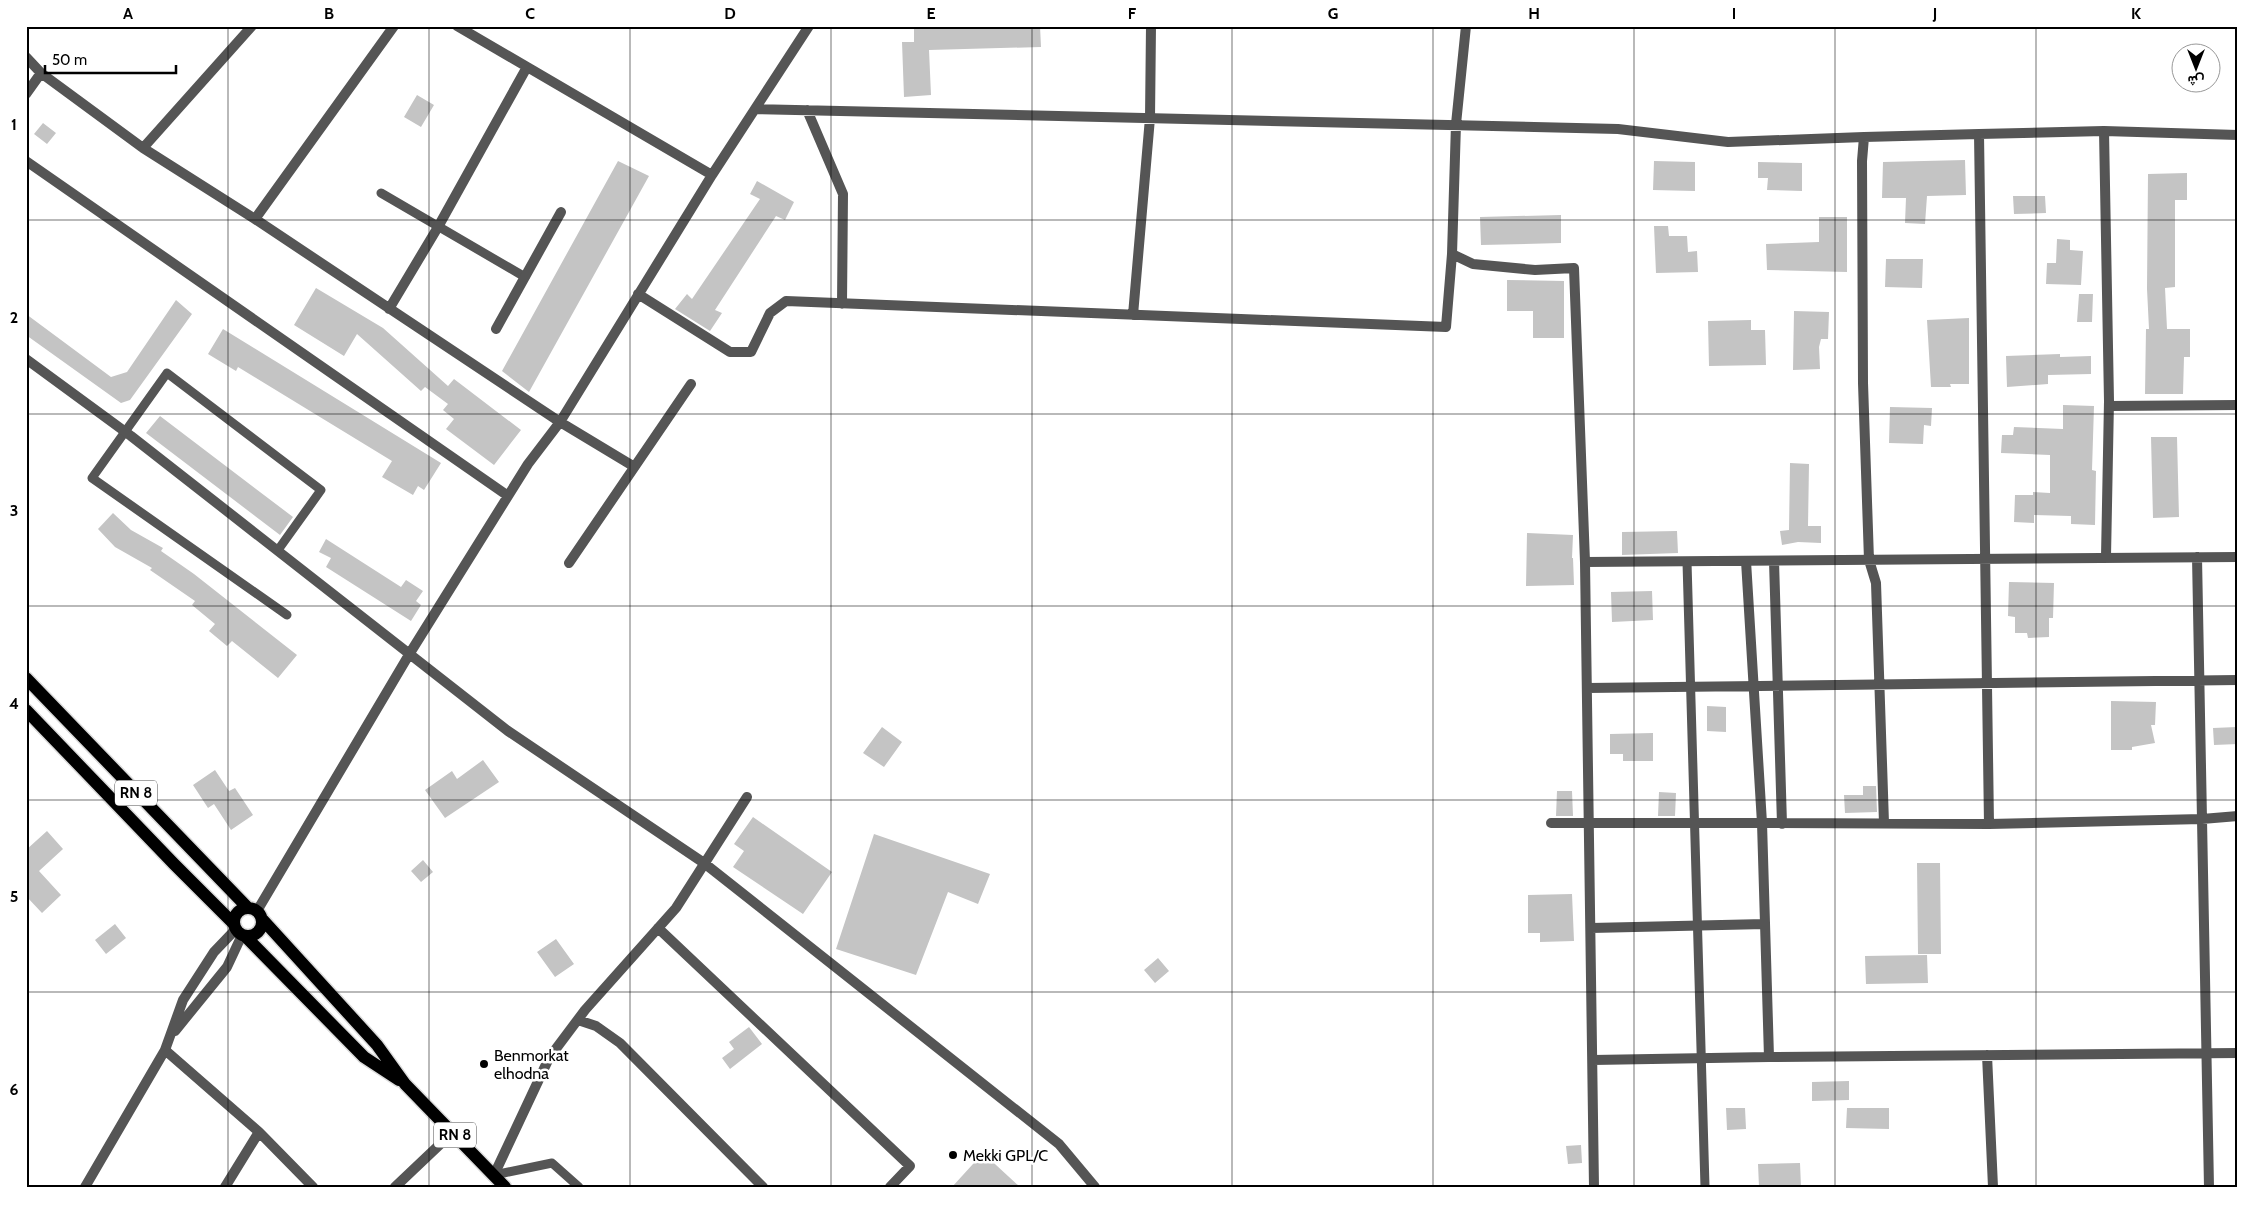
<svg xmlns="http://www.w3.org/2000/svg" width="2264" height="1213" font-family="Cabin,Vazirmatn,sans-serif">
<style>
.building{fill:#c4c4c4}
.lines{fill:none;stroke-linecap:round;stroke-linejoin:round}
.primary-casing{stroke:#dbdbdb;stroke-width:15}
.service{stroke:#555;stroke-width:9}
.minor{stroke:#555;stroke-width:10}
.primary{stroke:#000;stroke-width:12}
.grid{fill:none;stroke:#000;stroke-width:1;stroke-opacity:0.55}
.poi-dot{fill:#000;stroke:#fff;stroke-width:2}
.labels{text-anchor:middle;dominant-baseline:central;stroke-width:5;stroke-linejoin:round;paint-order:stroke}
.shield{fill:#fff;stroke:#4c4c4c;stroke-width:1}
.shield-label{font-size:15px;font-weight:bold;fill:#000}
.poi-label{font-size:16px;fill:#000;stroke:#fff;text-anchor:start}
.neatline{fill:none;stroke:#000;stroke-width:2}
.grid-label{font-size:16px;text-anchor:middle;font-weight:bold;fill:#000}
</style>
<rect width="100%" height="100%" fill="#fff"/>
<!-- building -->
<path class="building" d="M914,26H1040L1041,47L929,50L931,95L904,97L902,42H914Z
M417,95L434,105L421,127L404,117Z
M43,123L56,133L47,144L34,134Z
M1965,160L1966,195L1927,196L1925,224L1905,223L1906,198H1882L1883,162Z
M618,161L649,176L529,392L502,371Z
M1654,161L1695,162V191L1653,190Z
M1758,162L1802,163V191L1767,190L1768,178H1758Z
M2187,173V200H2175V287L2165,288L2167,329H2190V357H2184L2183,394H2145L2146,329H2149L2147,289L2148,174Z
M757,181L794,202L785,220L776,216L715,310L722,313L710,331L675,309L687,294L692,299L760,199L750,194Z
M2013,196H2045L2046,213L2014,214Z
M1561,215V243L1481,245L1480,217Z
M1819,217H1847V272L1767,270L1766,244L1819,242Z
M1654,226H1668L1669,236H1687L1688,252L1697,251L1698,272L1656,273Z
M2057,239L2070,240V250L2083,251L2081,285L2046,284L2047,263H2056Z
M1886,259H1923L1922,288L1885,287Z
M1507,280L1564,281V338H1533V311H1507Z
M316,288L383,328L448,386L454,379L521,430L494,465L446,429L454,419L443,410L448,404L425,387L421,391L357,334L344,356L294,325Z
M2079,294H2093L2092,322H2077Z
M176,300L192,314L130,400L121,403L26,335V314L111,377L127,372Z
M1794,311L1829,312L1828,339H1821L1819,347L1820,369L1793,370Z
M1969,318V384H1950L1951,387H1931L1927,320Z
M1751,320V330H1765L1766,365L1709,366L1708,321Z
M223,329L441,463L424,490L418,486L413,495L382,477L392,461L238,367L236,371L208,354Z
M2060,354V357L2091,356V374L2048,375V384L2007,387L2006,356Z
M2063,405L2094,406L2092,470L2096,471L2095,525L2071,524V516L2034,515V523L2014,522L2015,495H2033V492L2050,493V455L2001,453L2002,435H2013L2014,427L2063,429Z
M1890,407L1932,408L1931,426L1924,425L1923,444L1889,443Z
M160,416L293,517L280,535L146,433Z
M2151,437H2177L2179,517L2153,518Z
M1790,463L1809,464L1808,526H1821V543L1798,542L1782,545L1780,531L1789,530Z
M113,513L131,530L163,548L161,551L194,574L297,655L278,678L232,641L227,646L209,631L215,624L192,605L195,601L150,570L152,568L115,547L98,529Z
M1677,531L1678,553L1622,555V532Z
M1527,533L1573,535L1572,558H1573L1574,585L1526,586Z
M326,539L401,587L406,580L423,591L416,601L421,605L411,621L326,567L331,558L319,552Z
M2009,582L2054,583L2053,618H2049V637L2028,638L2027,633H2015V617L2008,616Z
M1652,591L1653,620L1612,622L1611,592Z
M2111,701L2156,702L2155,725H2151L2155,743L2132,747V750H2111Z
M1707,706L1726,707V732L1707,731Z
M882,727L902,742L884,767L863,753Z
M2237,727L2238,744L2214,745L2213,728Z
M1653,733V761H1623V754H1610V734Z
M483,760L499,782L445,818L425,790L452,771L457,779Z
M215,770L229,791L235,788L253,815L231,830L214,804L208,808L193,785Z
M1863,786H1876L1877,812L1845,813L1844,795H1863Z
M1557,791H1572L1573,816H1556Z
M1659,792L1676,793L1675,816H1658Z
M753,817L832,872L803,914L733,867L744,851L734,844Z
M47,831L63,849L39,871L61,895L42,913L26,896V850Z
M874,834L990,874L978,904L948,892L916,975L836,949Z
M423,860L433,872L421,882L411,871Z
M1917,863H1940L1941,954H1918Z
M1572,894L1574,941L1540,942V933H1528V895Z
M115,924L126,938L106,954L95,940Z
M556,939L574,964L555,977L537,952Z
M1927,955L1928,983L1866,984L1865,956Z
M1158,958L1169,971L1155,983L1144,970Z
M749,1027L762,1044L730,1069L722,1058L734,1049L729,1042Z
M1849,1081V1100L1812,1101V1082Z
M1726,1108H1745L1746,1129L1727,1130Z
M1847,1108H1889V1129L1846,1128Z
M1581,1145L1582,1163L1568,1164L1566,1146Z
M983,1153L1020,1187H952Z
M1800,1163L1801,1187H1759L1758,1164Z"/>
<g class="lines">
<defs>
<path id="primary" d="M26,678L248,908
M26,710L174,864L234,924
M234 922a14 14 0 1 1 28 0a14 14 0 1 1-28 0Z
M263,920L377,1045L405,1084L505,1187
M245,936L364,1057L399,1080"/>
</defs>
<!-- primary casing -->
<use href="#primary" class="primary-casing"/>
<!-- service -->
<path class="service" d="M381,193L525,277
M278,550L321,490L167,373L92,478L287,615
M1687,562L1705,1187
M494,1175L552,1163L579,1187"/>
<!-- minor -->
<path class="minor" d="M457,26L712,175
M26,57L41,73L143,148L255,219L560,422L528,464L410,653L257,911
M26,94L41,73
M755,109L1618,129L1728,142L1864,137L1862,161L1863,383L1869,560L1876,583L1884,823
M807,110L843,194L842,304
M2104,131L2238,135
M1979,134L2104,131L2109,401L2106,557
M1864,137L1979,134L1989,824L1762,823L1769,1057L2238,1053
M143,148L252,26
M26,161L508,496
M255,219L394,26
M1452,254L1473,264L1535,270L1574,268L1585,562L1594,1187
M638,294L730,352H751L770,313L786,301L1446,327L1452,254L1456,124L1466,26
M389,309L438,227L527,67
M1133,315L1150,118L1151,26
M496,329L561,212
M26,359L131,436L508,731L704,863L1059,1144L1095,1187
M2109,406L2238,405
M633,466L560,422L712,175L809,26
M2197,557L2209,1187
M1774,561L1782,824
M1585,562L2238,557
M569,563L691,384
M1587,688L2238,680
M1551,823H1762L1746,561
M1989,824L2202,819L2238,816
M658,928L910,1166L890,1187
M1591,928L1765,924
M578,1020L596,1026L620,1043L763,1187
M175,1031L227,967L242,935
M165,1050L259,1132L313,1187
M1987,1055L1993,1187
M1593,1060L1769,1057
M494,1175L549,1058L585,1010L676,908L747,797
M85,1187L165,1050L183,1000L214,952L236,929
M225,1187L259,1132
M395,1187L453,1132"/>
<!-- primary -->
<use href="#primary" class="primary"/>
</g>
<!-- grid -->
<path class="grid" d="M228,26V1187M429,26V1187M630,26V1187M831,26V1187M1032,26V1187M1232,26V1187M1433,26V1187M1634,26V1187M1835,26V1187M2036,26V1187M26,220H2238M26,414H2238M26,606H2238M26,800H2238M26,992H2238"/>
<!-- markers -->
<g class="poi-dot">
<circle cx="484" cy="1064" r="5"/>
<circle cx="953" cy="1155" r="5"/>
</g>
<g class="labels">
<!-- shield labels -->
<g class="shield">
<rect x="115" y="780.5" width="42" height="25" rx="4"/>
<rect x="434" y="1122.5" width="42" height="25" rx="4"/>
</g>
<g class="shield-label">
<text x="136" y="793">RN 8</text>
<text x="455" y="1135">RN 8</text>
</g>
<!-- poi labels -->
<g class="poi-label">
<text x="494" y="1055">Benmorkat<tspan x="494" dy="18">elhodna</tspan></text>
<text x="963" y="1155">Mekki GPL/C</text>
</g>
</g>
<!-- border -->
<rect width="2264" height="1213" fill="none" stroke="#ffffff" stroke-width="55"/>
<!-- north arrow -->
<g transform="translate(2196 68) rotate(180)"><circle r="24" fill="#ffffff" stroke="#999999"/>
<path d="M0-4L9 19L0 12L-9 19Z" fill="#000000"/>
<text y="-8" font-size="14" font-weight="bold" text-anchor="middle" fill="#000000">ش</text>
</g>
<!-- scale -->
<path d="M45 65v8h131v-8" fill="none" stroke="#000000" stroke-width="2.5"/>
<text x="52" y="65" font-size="15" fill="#000000" stroke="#ffffff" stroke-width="4" paint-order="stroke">50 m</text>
<rect x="28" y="28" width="2208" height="1158" class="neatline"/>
<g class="grid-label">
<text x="128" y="19">A</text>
<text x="329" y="19">B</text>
<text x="530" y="19">C</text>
<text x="730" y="19">D</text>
<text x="931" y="19">E</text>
<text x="1132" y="19">F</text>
<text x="1333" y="19">G</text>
<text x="1534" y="19">H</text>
<text x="1734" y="19">I</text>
<text x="1935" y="19">J</text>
<text x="2136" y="19">K</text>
<text x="14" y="130">1</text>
<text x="14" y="323">2</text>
<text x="14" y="516">3</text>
<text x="14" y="709">4</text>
<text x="14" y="902">5</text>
<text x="14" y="1095">6</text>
</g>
</svg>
